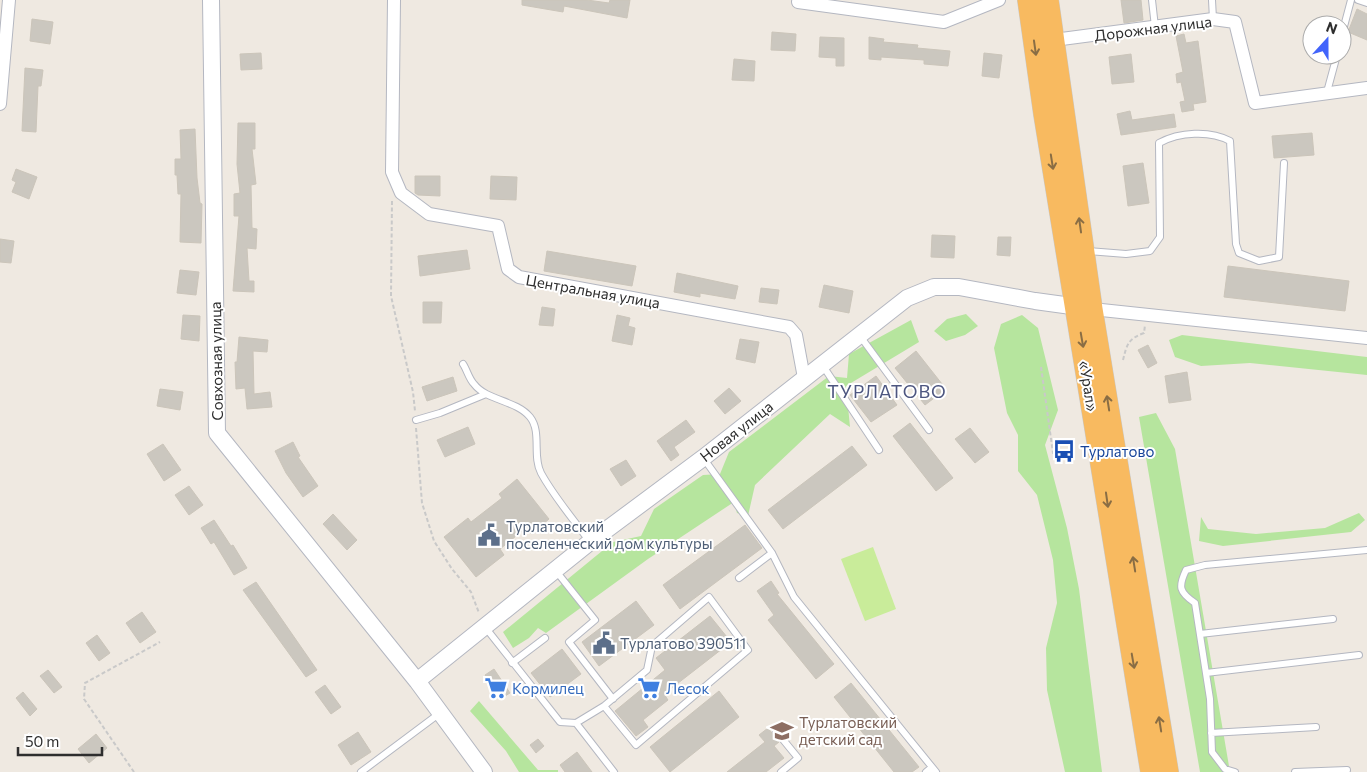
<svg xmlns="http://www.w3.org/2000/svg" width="1367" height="772" font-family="Commissioner,sans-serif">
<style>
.green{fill:#b6e59e}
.pitch{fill:#c9ec9a}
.building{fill:#cbc7bf;stroke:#cbc5ba}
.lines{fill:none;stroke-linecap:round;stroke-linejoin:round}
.service-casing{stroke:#b4b7c1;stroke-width:8}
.minor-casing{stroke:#b4b7c1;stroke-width:14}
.tertiary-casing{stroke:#b4b7c1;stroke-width:18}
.trunk-casing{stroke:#c9c9c9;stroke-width:22}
.path{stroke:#c9c9c9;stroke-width:2;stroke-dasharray:4 2.5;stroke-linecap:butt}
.service{stroke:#fff;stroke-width:6}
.minor{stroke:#fff;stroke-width:12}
.tertiary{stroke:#fff;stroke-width:16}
.trunk{stroke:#f8ba60;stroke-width:21}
.oneway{stroke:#896d44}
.labels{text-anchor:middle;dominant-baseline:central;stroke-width:4;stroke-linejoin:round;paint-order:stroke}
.street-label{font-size:15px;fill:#2e2e2e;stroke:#fff}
.transit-label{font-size:15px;fill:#164399;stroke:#fff;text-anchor:start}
.service-label{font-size:15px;fill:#4e5e75;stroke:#fff;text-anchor:start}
.shop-label{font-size:15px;fill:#366cbe;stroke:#fff;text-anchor:start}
.education-label{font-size:15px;fill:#785e54;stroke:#fff;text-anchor:start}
.quarter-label{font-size:18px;letter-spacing:1px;fill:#4d5680;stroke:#fff}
</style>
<rect width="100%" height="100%" fill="#efe9e1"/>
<!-- green -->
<path class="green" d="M966,314L978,326L965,335L946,341L934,331L947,319Z
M1022,315L1038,328L1058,410L1045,445L1067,528L1079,589L1102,772H1065L1047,690L1046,648L1057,603L1053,560L1037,495L1018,471V435L1007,413L994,348L1001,324Z
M911,320L919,342L846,386L850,427L830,414L755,485L748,516L737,513L734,502L648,559L546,633L538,628L529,638L513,648L503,632L613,542L641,536L654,509L703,475L720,474L729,452L829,376L847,378L849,354Z
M1182,335L1367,357V375L1250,363L1201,366L1175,357L1169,340Z
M1156,413L1175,449L1230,772H1200L1139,417Z
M1359,513L1365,520L1351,532L1223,546L1199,541L1201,517L1208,529L1256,534L1325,528Z
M479,701L538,770H558V772H519L506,751L470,711Z"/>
<!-- pitch -->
<path class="pitch" d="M873,547L896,609L865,621L841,559Z"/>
<!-- building -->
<path class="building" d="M522,0H587L609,3L610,0H630L627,18L564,6L563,12L522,5Z
M1121,0H1141L1143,20L1124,23Z
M1357,9L1367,14V40L1348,32Z
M32,19L53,22L50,44L30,41Z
M772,32L796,34L795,51L771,50Z
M1184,34L1186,43L1198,41L1206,102L1193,104L1194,110L1182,112L1180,102L1185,101L1181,82L1177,83L1176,74L1183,72L1176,36Z
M820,37L844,38V66H836V58L819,57Z
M869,37L884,39L883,42L918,45L917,48L950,51L948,66L924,64V60L881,57V60L869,59Z
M261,53L262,69L241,70L240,54Z
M984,53L1002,55L999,78L982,76Z
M1131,54L1134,82L1112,84L1109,57Z
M734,59L755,61L754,81L732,80Z
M25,68L43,70L41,86H38L36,132L22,131Z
M1130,111L1132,120L1174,114L1176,127L1121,135L1117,114Z
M238,123H255V149H252L256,184L251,185L252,228L257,229L256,249L247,248L249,281H254V292L233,291L239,216H234V194L240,193L237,164Z
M195,129L197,178L200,203L202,204L201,243L180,242L181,194H178L177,175H175V159H181L180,130Z
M1312,133L1314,155L1274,158L1272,136Z
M1143,163L1149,203L1128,206L1123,166Z
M16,169L37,177L29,199L12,192L16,182L12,180Z
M415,176H440V196L418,195L415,193Z
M491,176L517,177L516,200L490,199Z
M932,235L955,236L954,258L931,257Z
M998,237H1011L1010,256L997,255Z
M0,239L14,241L11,263L0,262Z
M467,250L470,269L420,276L418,256Z
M547,251L636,266L632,286L544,271Z
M1228,266L1349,281L1345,311L1224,297Z
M180,270L199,272L196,295L177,293Z
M677,273L738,286L735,299L700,293V297L674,292Z
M824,285L853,291L849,313L819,307Z
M761,288L779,290L777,304L759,302Z
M423,302H442L441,323H423Z
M542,307L555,309L553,326L539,325Z
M183,315L200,316L199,341L181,339Z
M617,315L630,318L628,326L635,328L632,345L612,341Z
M239,337L268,340L267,352L253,351L254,394L270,392L272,407L247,409L245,388L236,389L235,362H237Z
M740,339L759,342L755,363L736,359Z
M1148,345L1157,363L1148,368L1138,350Z
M916,351L946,389L925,405L895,368Z
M1187,372L1191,400L1169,403L1165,376Z
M876,376L897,405L871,422L850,395Z
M453,377L457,391L427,401L422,387Z
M729,388L741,401L725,414L714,401Z
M160,389L183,392L180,410L157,406Z
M686,420L695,432L674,447L679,455L671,461L657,441Z
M910,423L953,478L936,491L893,436Z
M468,427L475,444L445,457L437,440Z
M970,428L989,452L975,463L955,439Z
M293,442L300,456L298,457L318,486L303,497L286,473L275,451Z
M163,444L181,470L164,481L147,454Z
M852,446L867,465L783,529L768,510Z
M626,460L636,476L621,486L610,469Z
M517,479L549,519L531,534L526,528L500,549L504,555L476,577L444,537L468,518L471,522L502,498L499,494Z
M189,486L203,505L189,515L175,495Z
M333,514L357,540L347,550L323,524Z
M214,520L231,546L233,545L247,568L234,575L214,542L211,544L201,528Z
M745,525L762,548L680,609L663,585Z
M771,581L779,593L777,594L834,664L816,679L768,620L774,615L757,591Z
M256,582L317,670L306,677L243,590Z
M636,601L654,625L599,666L582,642Z
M142,612L156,632L140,643L126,623Z
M710,616L731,642L664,694L668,700L643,720L648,727L636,736L615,711L665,670L656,658Z
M97,635L110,653L99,661L86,643Z
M562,649L581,674L550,697L531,673Z
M494,669L510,693L500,699L485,675Z
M48,670L62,687L54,693L40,676Z
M851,683L919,767L912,772H894L834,697Z
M325,685L341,707L331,714L315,692Z
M719,691L739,717L670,772L650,747Z
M23,692L37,709L30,716L16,698Z
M768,728L779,742L774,746L784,758L766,772H727L765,742L759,735Z
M358,732L371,752L351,765L338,745Z
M96,734L107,748L89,763L78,749Z
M538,739L544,746L536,753L530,745Z
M577,752L592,772H565L560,765Z"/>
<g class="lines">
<defs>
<path id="service" d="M1152,0L1155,27
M1212,0L1213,19
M1358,0L1367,3
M1342,34L1351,0
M1327,92L1337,55
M1088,251L1126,254L1150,251L1160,237L1159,143C1179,132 1210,130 1230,141L1236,244L1239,253L1259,261L1279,257L1284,163
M860,336L929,430
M463,364C467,370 469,379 474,384C487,401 516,400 530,417C542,432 532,456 541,473C554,497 574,520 590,542
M823,366L879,450
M416,420L440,413L486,394
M704,459L772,553L794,597L936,772
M556,571L595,620L569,642L613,699
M739,578L772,553
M485,627L560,722L576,723L614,772
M1200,634L1333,619
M512,663L545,638
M1206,673L1359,655
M576,723L604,706L647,670L652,646L709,597L748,650L636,745L604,706
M776,731L798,758L781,772
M1211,733L1316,727
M361,772L440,713
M926,772L932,767
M1235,772L1225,769L1212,752L1210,699L1195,603C1179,592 1178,587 1186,570L1205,565L1367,550
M1295,772L1347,770"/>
<path id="minor" d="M394,0L392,172L401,193L429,214L498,226L508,269L519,277L789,327L796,335L804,378
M798,2L944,22L999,0
M1054,40L1213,19L1235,22L1255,103L1367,88
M0,104L9,0
M1092,309L1367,338"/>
<path id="tertiary" d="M211,0L217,433L417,681L484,772
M417,681L590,542L703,458L907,298L934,287H959L1035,301L1086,308"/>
<path id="trunk" d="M1028,0L1044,114L1151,772
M1048,0L1092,309L1168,772"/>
</defs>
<!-- service casing -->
<use href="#service" class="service-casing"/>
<!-- minor casing -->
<use href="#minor" class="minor-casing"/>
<!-- tertiary casing -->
<use href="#tertiary" class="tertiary-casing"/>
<!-- trunk casing -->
<use href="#trunk" class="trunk-casing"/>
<!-- path -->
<path class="path" d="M392,201L391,296L413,392L415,411
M1123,360C1127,344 1128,339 1144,333L1145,325
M1041,367L1053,453L1064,451
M416,428L422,503L434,541L452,569L471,592L479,613
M134,772L84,699L85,683L160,642"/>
<!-- service -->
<use href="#service" class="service"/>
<!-- minor -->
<use href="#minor" class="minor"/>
<!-- tertiary -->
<use href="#tertiary" class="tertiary"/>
<!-- trunk -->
<use href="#trunk" class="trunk"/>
</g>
<!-- one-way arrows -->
<defs><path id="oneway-shaft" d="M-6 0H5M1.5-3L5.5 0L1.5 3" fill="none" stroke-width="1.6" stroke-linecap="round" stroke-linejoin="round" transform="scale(1.25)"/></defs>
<g class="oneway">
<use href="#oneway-shaft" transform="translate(1035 48) rotate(82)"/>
<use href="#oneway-shaft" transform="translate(1052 162) rotate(81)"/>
<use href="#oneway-shaft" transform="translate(1080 225) rotate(-98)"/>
<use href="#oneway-shaft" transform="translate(1082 340) rotate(80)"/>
<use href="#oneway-shaft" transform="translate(1108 403) rotate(-99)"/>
<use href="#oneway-shaft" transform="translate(1107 500) rotate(82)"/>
<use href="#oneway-shaft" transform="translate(1134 564) rotate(-99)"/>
<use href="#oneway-shaft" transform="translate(1133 661) rotate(80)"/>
<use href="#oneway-shaft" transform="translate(1160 724) rotate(-99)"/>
</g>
<!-- icons -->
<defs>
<symbol id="bus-bare" viewBox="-9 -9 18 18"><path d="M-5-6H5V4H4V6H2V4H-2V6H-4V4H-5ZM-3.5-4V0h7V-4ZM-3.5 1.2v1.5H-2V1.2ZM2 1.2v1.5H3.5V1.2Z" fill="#1a4fb4" stroke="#fff" stroke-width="2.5" paint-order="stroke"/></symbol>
<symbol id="civic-bare" viewBox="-9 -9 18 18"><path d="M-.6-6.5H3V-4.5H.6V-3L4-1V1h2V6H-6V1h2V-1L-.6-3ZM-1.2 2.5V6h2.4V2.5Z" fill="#5c6f8a" stroke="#fff" stroke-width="2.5" paint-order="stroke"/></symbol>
<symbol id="supermarket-bare" viewBox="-9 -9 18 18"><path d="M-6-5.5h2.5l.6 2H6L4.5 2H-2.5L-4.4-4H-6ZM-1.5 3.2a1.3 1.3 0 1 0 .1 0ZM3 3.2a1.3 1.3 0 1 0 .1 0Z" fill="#3f7fe0" stroke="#fff" stroke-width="2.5" paint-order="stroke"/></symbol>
<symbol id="school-bare" viewBox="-9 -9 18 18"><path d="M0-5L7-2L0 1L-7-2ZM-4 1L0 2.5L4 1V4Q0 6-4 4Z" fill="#8d6e63" stroke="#fff" stroke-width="2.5" paint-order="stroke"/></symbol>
</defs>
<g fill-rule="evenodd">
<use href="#bus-bare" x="1048" y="435" width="32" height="32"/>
<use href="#civic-bare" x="473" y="519" width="32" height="32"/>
<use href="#civic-bare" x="588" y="627" width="32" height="32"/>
<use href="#supermarket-bare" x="480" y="672" width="32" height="32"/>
<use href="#supermarket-bare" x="633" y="672" width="32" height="32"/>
<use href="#school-bare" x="766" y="715" width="32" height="32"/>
</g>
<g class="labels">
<!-- street labels -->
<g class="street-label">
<text transform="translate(1153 28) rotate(-7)">Дорожная улица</text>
<text transform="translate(593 291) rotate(10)">Центральная улица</text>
<text transform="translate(216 361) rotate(-91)">Совхозная улица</text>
<text transform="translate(1089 386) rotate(81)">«Урал»</text>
<text transform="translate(736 431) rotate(-38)">Новая улица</text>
</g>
<!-- transit labels -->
<g class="transit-label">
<text x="1080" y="451">Турлатово</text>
</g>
<!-- service labels -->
<g class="service-label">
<text x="506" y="526">Турлатовский<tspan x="506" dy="17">поселенческий дом культуры</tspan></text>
<text x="620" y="643">Турлатово 390511</text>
</g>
<!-- shop labels -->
<g class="shop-label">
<text x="512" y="688">Кормилец</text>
<text x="666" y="688">Лесок</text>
</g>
<!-- education labels -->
<g class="education-label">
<text x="799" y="722">Турлатовский<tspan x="799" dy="17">детский сад</tspan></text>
</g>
<!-- quarter labels -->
<g class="quarter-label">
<text x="887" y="391">ТУРЛАТОВО</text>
</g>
</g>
<!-- north arrow -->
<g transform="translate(1327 40) rotate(21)"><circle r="24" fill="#ffffff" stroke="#ababab"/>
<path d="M0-4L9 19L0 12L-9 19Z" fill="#4264fb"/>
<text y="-8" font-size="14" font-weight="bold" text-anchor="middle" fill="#2e2e2e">N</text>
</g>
<!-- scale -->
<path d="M18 747v8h84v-8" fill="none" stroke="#2e2e2e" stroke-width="2.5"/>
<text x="25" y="747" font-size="15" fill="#2e2e2e" stroke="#ffffff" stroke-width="4" paint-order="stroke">50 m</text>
</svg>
